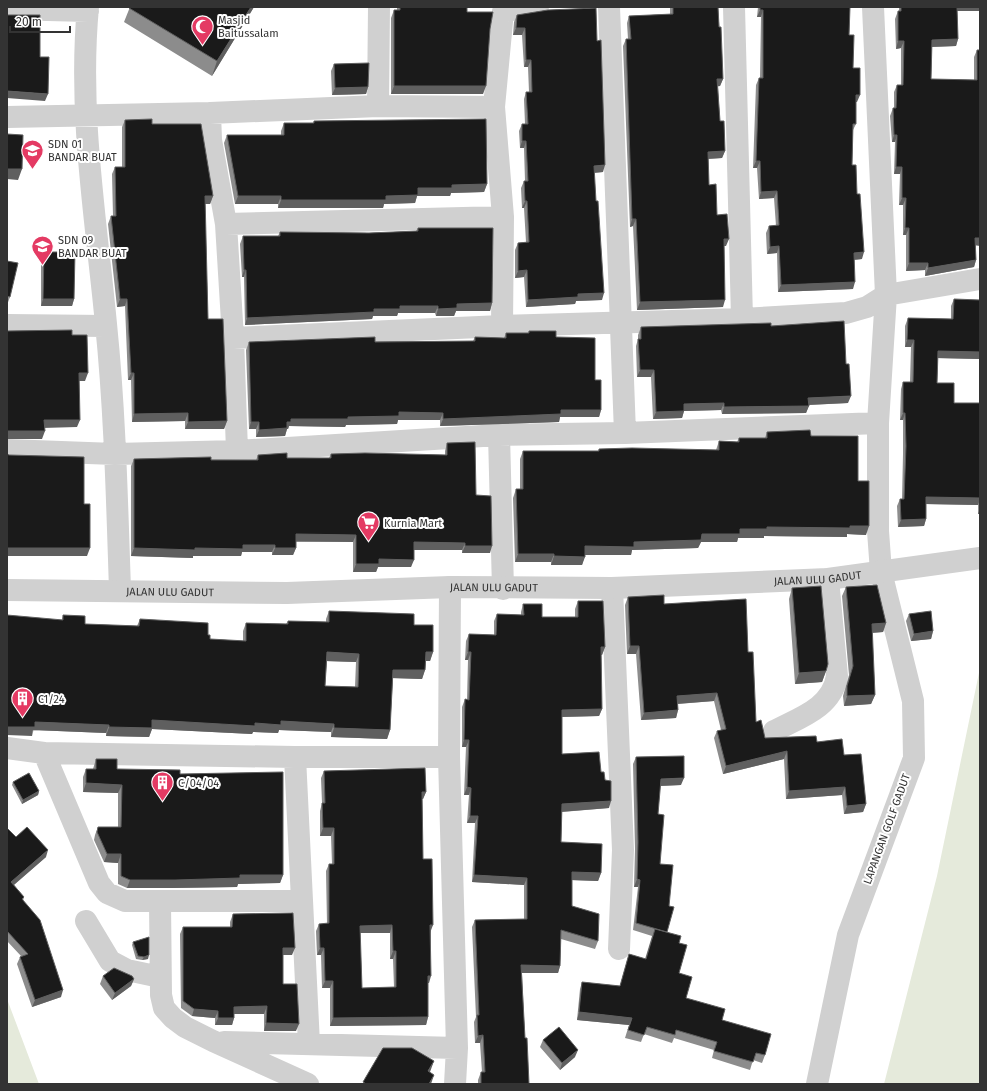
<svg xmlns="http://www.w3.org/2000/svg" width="987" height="1091" font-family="'Fira Sans',sans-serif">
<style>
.green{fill:#e5eadb}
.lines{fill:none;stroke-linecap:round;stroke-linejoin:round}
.minor{stroke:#d0d0d0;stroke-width:22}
.tertiary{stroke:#d0d0d0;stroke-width:22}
.wall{fill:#8c8c8c;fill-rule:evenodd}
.shaded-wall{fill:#5f5f5f}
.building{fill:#1a1a1a;stroke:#5f5f5f;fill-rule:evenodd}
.labels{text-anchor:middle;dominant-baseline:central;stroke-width:4;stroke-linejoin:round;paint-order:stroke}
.poi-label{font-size:11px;fill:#333;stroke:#fff;text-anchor:start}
.street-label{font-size:11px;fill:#333;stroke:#fff}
</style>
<rect width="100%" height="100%" fill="#fff"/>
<!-- green -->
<path class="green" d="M980,668V1084H884L937,876Z
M7,999L39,1084H7Z"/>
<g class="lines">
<!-- minor -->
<path class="minor" d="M88,7C78,113 96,219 106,324C115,412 117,501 120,590
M609,7L625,433
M734,7L742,319
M873,7L886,295L878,423
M7,9L88,11
M378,106L379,7
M210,113L211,140L226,224L233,338
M7,117L210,113L378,106L494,107
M226,224L503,217
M7,325L106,326
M502,326L503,217L494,107L503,11L538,7
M499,435L503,589
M7,450L115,454L237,451L499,435L625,433L878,423V531L881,572L913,701L914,758L848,935L817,1084
M237,451L233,338L502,326L742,319L846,313L867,307L886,295L980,279
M450,587L449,757L457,1048L455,1084
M612,588L623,850L619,949
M774,731C799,718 832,708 837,676L828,579
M7,748L44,753L99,883L107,893L125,901H302
M44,753L295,757H449
M295,757L309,1044
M160,902L161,995L164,1008L173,1018L185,1027L213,1041L308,1084
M86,921L110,961L127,970L160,977
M224,1042L457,1048"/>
<!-- tertiary -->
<path class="tertiary" id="s1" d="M7,590L287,593L450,587L612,588L828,579L980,558"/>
</g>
<!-- wall -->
<path class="wall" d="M130,7H254L212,76L124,22Z
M397,7H467V12L490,29L483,94H391V18L394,10H397Z
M670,7H718L723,79L720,86H718L720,121L725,151L722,158L708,159L709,185L726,246H724L723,307L637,310L633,226L630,227L623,46L626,39H628L627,23L629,16L670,14Z
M758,7H850L849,35L857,102H856V124L853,130L852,165L857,194L862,259L854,260L853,289L778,292L777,253L767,254L766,233L769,226H776L774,198L759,199L757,168H753L756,85L759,78H760L761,17H757Z
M899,7H980L957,11L958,39L956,46L932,47L931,79L974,80V57L977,50L976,246V260L974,267L925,276V270L906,271V235H903V205H899L900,174H894L895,142H892L890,116L893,108H894V92L897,85H901V48L896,49L895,19L898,11H899Z
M548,10L603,172L594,173L602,300L576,301L575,304L526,307L524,277L515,278V250L518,243L526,242L524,208H522L521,188L524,181H525L524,148H520L519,131L522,124H525L524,99L526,92H529L528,67H524L522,35H513L514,22L517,15Z
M334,64L368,87L366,94L332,95L331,71Z
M125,120L152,124L213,196L210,204H205L208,319L227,421L224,429H185V421L132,422L131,380H128L125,306L117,307L108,224L111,216H113L112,174L115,167H122V127Z
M314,121L487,184L484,192L451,193L450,196H417L415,203L384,204L383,208H278V204H235L224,143L227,135H281V131L284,123H313Z
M418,228L492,303L490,311H456L454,316H436L435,313H398L397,316H373L372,319L245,325L244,277H242L240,244L243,236H278L280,232L369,233L416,231Z
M44,252L74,299L72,306H41V259Z
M7,261L10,297L7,305Z
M954,299L980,359L938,358L937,383L954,403H980V514H978V505L926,504V519L924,526L898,527L897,506L900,499H902L903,454V420H900L901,389L903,382H910L911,347H905V326L908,318L951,319V306Z
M771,326L848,403L809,405L806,413L722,414L721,410L684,411L682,418L653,419L651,377H637L636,346L638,339V335L641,327Z
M529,331L556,337L595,380L601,410L599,417H560L559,422L440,426V420H398L397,424L346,425L345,427L289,426L288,429H287L285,436L256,437V429H249L246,350L249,342L473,341L475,337L504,338L506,333H528Z
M767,432L811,436L858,481L866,535L847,534V537L764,536V538H738L737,542H701L698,548L632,550L631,555H585L582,565H551V562H515L513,498L516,489H520V459L523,451H598L599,449L716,450L719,441L737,442L739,438H765Z
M447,443L476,495L490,553H462V550H414L411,567H378L376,572H353V542H296V548L293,555H272V552H242L241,556H193V558L131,556V466L134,459L256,460L258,455L287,458H329L331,454L445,455V451Z
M846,587L886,623L883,632L872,633L875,695L871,704L844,706L843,696L849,675L842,596Z
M792,588L826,671L822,682L795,684L789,599Z
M628,597L664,604L748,652L756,722L765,738L817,742L844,755L866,804L863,812L844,814L842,795L786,799L784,759L723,774L714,738L717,731L721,730L714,701L678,704V710L676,718L641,720L636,654H627L625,605Z
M578,601L605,647L602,655H601L602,709L599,716L562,717V754L601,772L605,780L609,808L562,812L561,842L601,873L598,881L572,880V906L598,941L595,949L561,939L560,966L558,973H522L525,1038L529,1084H478V1080L481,1072H482L480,1043H475L474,1022L476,1017L472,927L475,920L524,919V885L472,882L475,823H467L469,795H464L466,747H462V707L465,699L467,700L468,660H465L466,641L469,634L494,635V621L497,614L521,615V612L523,604L542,617H575V609Z
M329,611L414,625L433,652L430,661H426L425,670L422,679L393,678L390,730L387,739L331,737V732L279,730L278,733L253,732L252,734L152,729L149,737L106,736V733L33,730L32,736L63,615L85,624L137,626L140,619L208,635L210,639L243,641V631L246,623L286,624L288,621L326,622V619ZM327,661L356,662L355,687L325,686Z
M909,614L933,631L931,639L911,641L906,621Z
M636,757L681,785L660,786L658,814L660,864L669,906L667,932L679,943V973L686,998L722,1020L765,1055L762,1063L753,1060L750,1070L712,1058L714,1050L674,1038L672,1043L644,1034L641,1042L625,1038L629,1025L577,1020L580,989L582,982L620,986L629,954L645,959L652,936L633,930L638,887H634L635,849L633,764Z
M96,759L117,769L180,774L283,875L280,883L238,884L237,887L172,888H127L118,884V863L104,862L94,840L95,835L98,827H118V793L83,792V777L86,769H93Z
M324,771L426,792L423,799H422L423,859L431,932L429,983H428V1017L426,1025L330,1026V988H322L321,955H317L316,931L319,924H327L326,871L329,864H332L331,836H320V811L322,803L321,778ZM360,933H390V959H393L394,987L362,988Z
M13,782L39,791L38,795L22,804L12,785Z
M7,828L16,837L46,857L14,885L24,897L23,901L61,997L32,1007L17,964L20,957L21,956L7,941Z
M233,914L292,955H283V984L296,1031H264V1014H234V1018L232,1025H215V1018L192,1016L181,1008L180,934L183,927H230V922Z
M133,942L148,959L142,960L136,959L132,945Z
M103,976L134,979L131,986L112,1000L100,984Z
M543,1040L575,1057L560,1070L540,1047Z"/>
<!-- shaded-wall -->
<path class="shaded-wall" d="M251,7H254L212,76L217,61Z
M956,7H980V11H954Z
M760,10H763L761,17H757Z
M516,28H525L522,35H513Z
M958,39L956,46L929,47L932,40Z
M898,41H904L901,48L896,49Z
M526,60H531L528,67H524Z
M717,79H723L720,86L715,87Z
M394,86H486L483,94H391Z
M368,87L366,94L332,95L335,88Z
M7,91L48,94L45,101L7,98Z
M856,95H860L857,102H853Z
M894,135H897L895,142H892Z
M522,141H526L524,148H520Z
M725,151L722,158L705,159L708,152Z
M756,161H760L757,168H753Z
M605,165L603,172L591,173L594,166Z
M896,167H902L900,174H894Z
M7,169H22L18,180L7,179Z
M487,184L484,192L451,193L450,196H417L415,203L384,204L383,208H278L281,200L386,196L418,188L452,185Z
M777,191L774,198L759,199L761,192Z
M205,196H213L210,204H202Z
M238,196H281L278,204H235Z
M902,198H906L903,205H899Z
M525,201H527L524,208H522Z
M632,219H636L633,226L630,227Z
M905,228H909L906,235H903Z
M975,238H980V246L973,245Z
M724,239H729L726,246H721Z
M779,246L777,253L767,254L770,247Z
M864,252L862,259L851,260L854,253Z
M976,260L974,267L925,276L928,268Z
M909,263H928L925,270L906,271Z
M244,270H246L244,277H242Z
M527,270L524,277L515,278L518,271Z
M855,282L853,289L778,292L781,285Z
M604,293L602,300L576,301L575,304L526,307L528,300L578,294Z
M43,299H74L72,306H41Z
M120,299H127L125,306L117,307Z
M725,300L723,307L637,310L640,302Z
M492,303L490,311H456L454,316H436L438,309L457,304Z
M400,306H438L435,313H398L397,316H373L372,319L245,325L247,318L374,309Z
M907,340H914L911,347H905Z
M938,351L980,352V359L935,358Z
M640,370H654L651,377H637Z
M79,373H88L85,381H76Z
M131,373H134L131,380H128Z
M851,396L848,403L806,405L808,398Z
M724,403L721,410L684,411L682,418L653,419L656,412L684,404Z
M809,406L806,413L722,414L724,407Z
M561,410H601L599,417H560L559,422L440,426L443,419Z
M399,412L443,413L440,420H398L397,424L346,425L345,427L289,426L288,429H287L285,436L256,437L259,430L287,422L291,419L348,417Z
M188,413L185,421L132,422L134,414Z
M903,413H905L903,420H900Z
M44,420H80L77,427L42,428Z
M227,421L224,429H185L188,422Z
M251,422H259L256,429H249Z
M7,431H45L42,439H7Z
M926,497L980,498V499L978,505L924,504Z
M980,508V514H978Z
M926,519L924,526L898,527L901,520Z
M850,526H869L866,535L847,534V537L764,536V538H738L737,542H701L698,548L632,550L631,555H582L585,546L634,542L740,529L767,527Z
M296,534L356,535L353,542L294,541Z
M414,542L465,543L462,550H411Z
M243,545H275L272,552H242L241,556H193V558L131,556L134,548H195Z
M465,546H492L490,553H462Z
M7,548H90L87,556H7Z
M275,548H296L293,555H272Z
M518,554H554L551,562H515Z
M554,556L585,557L582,565H551Z
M379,559L414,560L411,567H378L376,572H353L356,564Z
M886,623L883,632L869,633L872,624Z
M933,631L931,639L911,641L914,634Z
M630,646H639L636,654H627Z
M601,647H605L602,655H598Z
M327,652L359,654L356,662L324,661Z
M426,652H433L430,661H423Z
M468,652H471L468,660H465Z
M393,670H425L422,679L390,678Z
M826,671L822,682L795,684L799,673Z
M717,693L714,701L675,704L677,696Z
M875,695L871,704L844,706L847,696Z
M602,709L599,716L559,717L562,710Z
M678,710L676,718L641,720L644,713Z
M152,720L255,723L281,721L334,724L331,732L279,730L278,733L253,732L252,734L152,729L149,737L106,736L109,727Z
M35,722L109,725L106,733L33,730L32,736L7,735V727Z
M334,728L390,730L387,739L331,737Z
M464,740H469L466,747H462Z
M787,751L784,759L723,774L726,766Z
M684,778L681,785L658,786L661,779Z
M86,783L122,785L118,793L83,792Z
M467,787L471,788L469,795H464Z
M845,787L842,795L786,799L789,791Z
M39,791L38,795L22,804L23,800Z
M422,792H426L423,799H419Z
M611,801L609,808L559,812L562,804Z
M866,804L863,812L844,814L847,806Z
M470,816H478L475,823H467Z
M323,828H334L331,836H320Z
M48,850L46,857L9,889L11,882Z
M107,854H121L118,863L104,862Z
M572,872L601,873L598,881L570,880Z
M240,875H283L280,883L238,884L237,887L172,888H127L130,880Z
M474,875L527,878L524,885L472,882Z
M637,879L640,880L638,887H634Z
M392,925L390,933H357L360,926Z
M430,925H433L430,933Z
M283,948H295L292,955H280Z
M320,948H324L321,955H317Z
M393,951H396L393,959H390Z
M149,955L148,959L142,960L144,957Z
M521,965L560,966L558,973H519Z
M428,976H431L429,983H425Z
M134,979L131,986L112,1000L115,993Z
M325,981H333L330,988H322Z
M63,990L61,997L32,1007L35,1000Z
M267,1006L264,1014H232L234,1007Z
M194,1009L218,1011L215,1018L192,1016Z
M579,1012L632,1018L629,1025L577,1020Z
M428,1017L426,1025L330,1026L333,1018Z
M218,1018H234L232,1025H215Z
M266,1023L299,1024L296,1031H264Z
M483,1035L480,1043H475L478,1036Z
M578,1050L575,1057L560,1070L562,1063Z
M434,1061L430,1072L424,1082L428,1071Z
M434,1075L431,1084H429Z"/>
<!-- building -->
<path class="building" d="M130,7H251L217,61L129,8Z
M400,7H467V12H493L490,29L486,86H394V10H400Z
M673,7H718L719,27H721L723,79H717L720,121H724L725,151L708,152L709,185L716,184L717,215L727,214L729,239H724L725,300L640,302L636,219H632L626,39H631L629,16L673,14Z
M760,7H850L849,35H854L853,68H860V95H856V124H853L852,165H856L857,194H860L864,252L854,253L855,282L781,285L779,246L770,247L769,226L779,225L777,191L761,192L760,161H756L759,78H763V10H760Z
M901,7H957L958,39L932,40L931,79L977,80V50H980V238H975L976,260L928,268V263H909V228H905L906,198H902V167H896L897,135H894L893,108H896L897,85H903L904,41H898V11H901Z
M596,8L597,41L601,40L605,165L594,166L596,201H598L604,293L578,294V297L528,300L527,270L518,271V243L529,242L527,201H525L524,181H528L526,141H522V124H528L526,92H532L531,60H526L525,28H516L517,15L548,10Z
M7,15H40V57H49L48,94L7,91Z
M369,63L368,87L335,88L334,64Z
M152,119V124H201L213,196H205L208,319H223L227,421L188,422V413L134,414V373H131L127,299H120L111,216H116L115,167H125V120Z
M486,119L487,184L452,185V188H418V195L386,196V200H281V196H238L227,135H284V123H314V121Z
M7,134L23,135L22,169H7Z
M418,228H493L492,303L457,304V308L438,309V306H400V309H374V312L247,318L246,270H244L243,236H280V232L369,233L418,231Z
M44,252H75L74,299H43Z
M7,261L18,263L10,297L7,296Z
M954,299L980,300V352L938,351L937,383H954V403H980V498L926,497V519L901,520L900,499H904L906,446L905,413H903V382H913L914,340H907L908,318L953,319Z
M844,321L846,364H849L851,396L808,398L809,406L724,407V403L684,404V411L656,412L654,370H640L638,339H641V327L771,323V326Z
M72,330V335H87L88,373H79L80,420H44L45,431H7V331Z
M529,331H556V337L595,338V380H601V410H561V414L443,419V413L399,412V416L348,417V419H291V422H287V428L259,430V422H251L249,342L375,337V342L475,341V337L506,338V333H529Z
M810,430L811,436H858V481H869V526H850V528L767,527V529H740V534H702L701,540L634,542V547L585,546V557L554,556V554H518L516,489H523V451H599V449L632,448L719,450V441L739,442V438H767V432Z
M475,442L476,495L491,496L492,546H465V543L414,542V560L379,559V564H356V535L296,534V548H275V545H243V549L195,548V550L134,548V459L211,457V460H258V455L287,453V458H331V454L365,453L447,455V443Z
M7,454L9,455L84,457V504H90V548H7Z
M877,585L886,623L872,624L875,695L847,696V686L853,666L846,587Z
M821,586L828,664L826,671L799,673L792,588Z
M664,595V604L746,599L748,652H753L756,722L761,720L765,738L816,736L817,742L842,739L844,755L861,754L866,804L847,806L845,787L789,791L787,751L726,766L717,731L726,729L717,693L677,696L678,710L644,713L639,646H630L628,597Z
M578,601H603L605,647H601L602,709L562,710V754L599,752L601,772H604L605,780L611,781V801L562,804L561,842L602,844L601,873L572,872V906L599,914L598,941L561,930L560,966L521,965L525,1038H527L529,1084H481V1072H485L483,1035L478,1036L477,1015H479L475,920L527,919V878L474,875L478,816H470L471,788L467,787L469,740H464L465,699L469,700L471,652H468L469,634L496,635L497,614L524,615L523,604H542V617H578Z
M329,611L414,614V625H433V652H426L425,670H393L390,730L334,728V724L281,721V725L255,723V726L152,720V728L109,727V725L35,722V727H7V615L63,620V615L85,616V624L139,626L140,619L208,623V635H210V639L246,641V623L288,624V621L329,622ZM327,652L359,654L358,687L325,686Z
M931,611L933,631L914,634L909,614Z
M684,756V778L661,779L658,814L664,815L660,864L673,865L669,906L674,907L667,932L636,923L640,880L637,879L638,842L636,757Z
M96,759H117V769L180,770V774L283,772V875H240V878L175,880H130L121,876V854H107L97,832L98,827H121L122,785L86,783V769H96Z
M425,768L426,792H422L423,859H432L433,925H430L431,976H428V1017L333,1018V981H325L324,948H320L319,924L329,923V864H334V828H323L322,803H325L324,771ZM392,925L393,951H396V987L362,988L360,926Z
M29,773L39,791L23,800L13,782Z
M27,827L48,850L11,882L24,897L22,899L40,920L63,990L35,1000L20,957L28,954L7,931V828L16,837Z
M293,913L295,948H283V984H297L299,1024L266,1023L267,1006L234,1007V1018H218V1011L194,1009L183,1001V927H232L233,914Z
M655,929L681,936L679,943L687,945L679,973L692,977L686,998L725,1009L722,1020L771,1034L765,1055L756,1053L753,1062L714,1051L717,1042L676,1030L675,1035L647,1027L644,1035L628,1030L632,1018L579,1012L582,982L620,986L629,954L646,959Z
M149,937V955L144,957L138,956L133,942Z
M114,968L132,976L134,979L115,993L103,976Z
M559,1027L578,1050L562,1063L543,1040Z
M383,1048H412L434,1061L428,1071L434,1075L429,1084H366L363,1082Z"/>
<!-- icons -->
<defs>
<symbol id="mosque-pin" viewBox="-11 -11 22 30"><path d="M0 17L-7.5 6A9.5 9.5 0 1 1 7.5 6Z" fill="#e43a63" stroke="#fff"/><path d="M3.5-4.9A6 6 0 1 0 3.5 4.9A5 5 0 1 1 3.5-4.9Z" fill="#fff"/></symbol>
<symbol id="school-pin" viewBox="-11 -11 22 30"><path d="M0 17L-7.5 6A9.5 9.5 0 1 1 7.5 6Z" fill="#e43a63" stroke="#fff"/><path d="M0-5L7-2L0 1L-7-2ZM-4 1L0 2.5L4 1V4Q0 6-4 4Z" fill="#fff"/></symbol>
<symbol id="supermarket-pin" viewBox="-11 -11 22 30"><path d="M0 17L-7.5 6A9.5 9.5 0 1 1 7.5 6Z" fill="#e43a63" stroke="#fff"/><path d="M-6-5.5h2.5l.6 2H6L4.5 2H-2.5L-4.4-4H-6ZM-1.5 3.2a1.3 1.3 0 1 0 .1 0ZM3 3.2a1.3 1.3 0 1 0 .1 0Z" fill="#fff"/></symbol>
<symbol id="building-pin" viewBox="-11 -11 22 30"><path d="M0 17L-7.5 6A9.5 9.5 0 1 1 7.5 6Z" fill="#e43a63" stroke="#fff"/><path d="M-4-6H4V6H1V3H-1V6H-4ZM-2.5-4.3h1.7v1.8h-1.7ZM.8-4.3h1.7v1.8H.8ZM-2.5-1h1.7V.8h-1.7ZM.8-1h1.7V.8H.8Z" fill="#fff"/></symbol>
</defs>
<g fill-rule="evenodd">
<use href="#mosque-pin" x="190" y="14" width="25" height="34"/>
<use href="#school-pin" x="20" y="138" width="25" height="34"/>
<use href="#school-pin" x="30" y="234" width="25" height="34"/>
<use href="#supermarket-pin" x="356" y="510" width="25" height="34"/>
<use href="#building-pin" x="10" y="686" width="25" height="34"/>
<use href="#building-pin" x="150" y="770" width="25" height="34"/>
</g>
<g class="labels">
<!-- poi labels -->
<g class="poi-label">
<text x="218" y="20">Masjid<tspan x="218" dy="13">Baitussalam</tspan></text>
<text x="48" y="144">SDN 01<tspan x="48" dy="13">BANDAR BUAT</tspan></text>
<text x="58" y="240">SDN 09<tspan x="58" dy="13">BANDAR BUAT</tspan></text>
<text x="384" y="523">Kurnia Mart</text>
<text x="38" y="699">C1/24</text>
<text x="178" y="783">C/04/04</text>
</g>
<!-- street labels -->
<g class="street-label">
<text stroke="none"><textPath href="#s1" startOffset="811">JALAN ULU GADUT</textPath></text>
<text stroke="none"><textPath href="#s1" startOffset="487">JALAN ULU GADUT</textPath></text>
<text stroke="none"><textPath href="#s1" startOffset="163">JALAN ULU GADUT</textPath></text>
<text transform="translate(887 829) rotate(-70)">LAPANGAN GOLF GADUT</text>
</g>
</g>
<!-- border -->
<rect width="987" height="1091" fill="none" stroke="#333333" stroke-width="16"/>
<!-- scale -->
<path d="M10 26v6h60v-6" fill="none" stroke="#333333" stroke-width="2"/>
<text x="16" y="26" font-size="12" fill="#333333" stroke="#ffffff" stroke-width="3" paint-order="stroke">20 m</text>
</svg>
